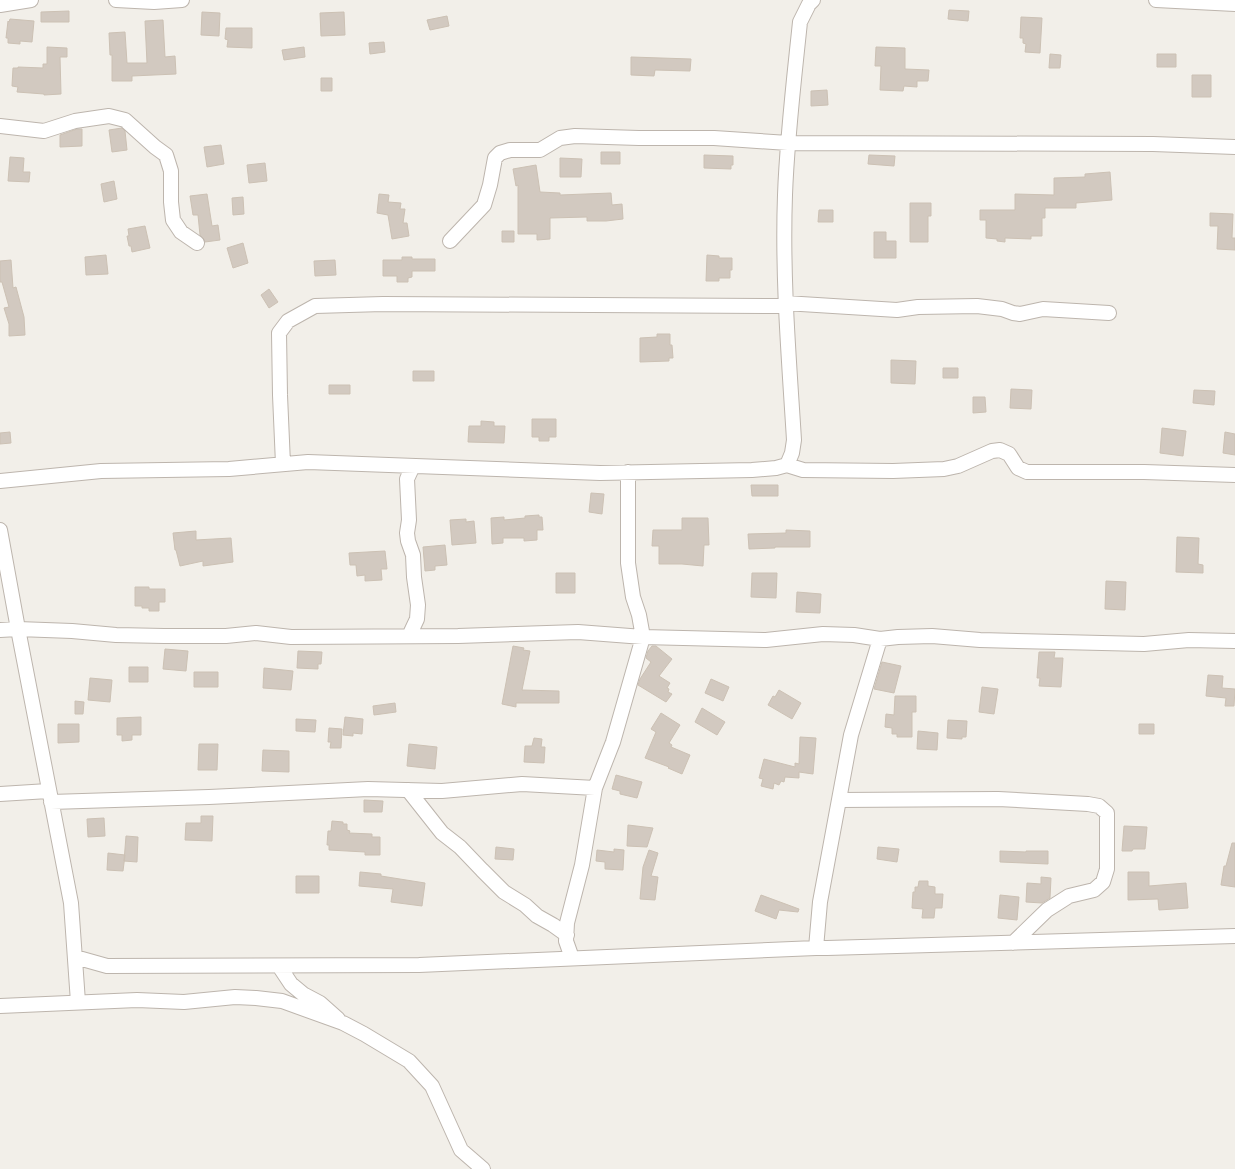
<svg xmlns="http://www.w3.org/2000/svg" width="1235" height="1169" font-family="'Varela Round',sans-serif">
<style>
.building{fill:#d2c9c0;stroke:#ccc1b4}
.lines{fill:none;stroke-linecap:round;stroke-linejoin:round}
.street-casing{stroke:#bdb5ad;stroke-width:16}
.street{stroke:#fff;stroke-width:14}
</style>
<rect width="100%" height="100%" fill="#f2efe9"/>
<!-- building -->
<path class="building" d="M949,10L969,11L968,21L948,19Z
M69,11V22H41V12Z
M202,12L220,13L219,36L201,35Z
M344,12L345,35L321,36L320,13Z
M447,16L449,26L430,30L427,20Z
M1021,17L1042,18L1040,53L1025,52L1026,44L1023,43V38H1020Z
M10,19L34,21L32,42L20,41V44L8,43V38H6L8,21L9,22Z
M163,20L165,57L175,56L176,74L132,76V81H112V55H110L109,33L125,32L127,63H147L145,21Z
M226,28H252V48L227,47L228,40L225,39Z
M384,42L385,52L370,54L369,43Z
M47,47L67,48V57H60L61,94L44,95V94L17,92L18,87L12,86L13,68H18V67L43,68V64H47Z
M304,47L305,57L284,60L282,50Z
M876,47L905,48V69L929,70L928,81H917V87L904,86L903,91L880,90L881,66H875Z
M1050,54L1061,55L1060,68H1049Z
M1157,54H1176V67H1157Z
M631,57L691,59L690,71L655,70L654,76L631,75Z
M1192,75H1211V97H1192Z
M321,78H332V91H321Z
M827,90L828,105L811,106V91Z
M122,128L125,131L127,150L112,152L109,130Z
M77,129H82V146L60,147V135Z
M221,145L224,164L207,167L204,147Z
M601,152H620V164H601Z
M704,155L733,156V165H731V169L704,168Z
M869,155L895,156L894,166L868,164Z
M10,157L24,158L23,172H30L29,182L8,181Z
M560,158L582,159L581,177H560Z
M265,163L267,181L249,183L247,165Z
M536,165L540,192L560,193V195L611,193L612,205L622,204L623,219L606,221H587V217L550,218V239L537,240V234H518V185L516,186L513,169Z
M1110,172L1112,200L1076,203V208H1045V218H1042V236H1031V239L1005,238V242L997,241V239L986,238V220H980V210H1015V194L1054,195V178L1085,177V174Z
M114,181L117,199L104,202L101,184Z
M207,194L212,226L218,225L220,240L205,242L204,239L200,235L198,215H193L190,196Z
M379,194L389,195L388,202L401,203L400,209H405L403,223H407L409,236L392,239L388,215L377,213Z
M243,197L244,214L233,215L232,198Z
M910,203H931V216H928V242H910Z
M819,210H833V222H818Z
M1210,213L1233,214L1232,238H1235V250L1217,249L1218,226H1210Z
M145,226L150,248L132,252L131,246H129L127,236H129L128,229Z
M502,231H514V242H502Z
M874,232H886V241H896V258H874Z
M243,243L248,263L233,268L227,248Z
M106,255L108,274L86,275L85,257Z
M707,255L719,256V258H732V270H730V278H719V281H706Z
M402,257H412V259H435V271H412V277L408,278V282H397V276H383V260H402Z
M11,260L13,288L16,287L24,317L25,335L9,336V324L4,308L9,307L2,282H0V261Z
M335,260L336,275L315,276L314,261Z
M269,289L278,302L269,308L261,295Z
M657,334H670V345H672L673,358H669V361L640,362V338L657,337Z
M891,360L916,361L915,384L891,383Z
M943,368H958V378H943Z
M413,371H434V381H413Z
M329,385H350V394H329Z
M1011,389L1032,390L1031,409L1010,408Z
M1194,390L1215,391L1214,405L1193,403Z
M973,397H985L986,412L973,413Z
M532,419H556V437H549V441H539V437H532Z
M481,421L494,422V426H505L504,443L468,442L469,426H481Z
M1162,428L1186,431L1183,456L1160,453Z
M10,432L11,443L0,444V433Z
M1225,432L1235,434V455L1223,453Z
M751,485H778V496H752Z
M591,493L604,494L602,514L589,512Z
M539,515V517H542L543,530H537V540L524,541V538H503V543L492,544L491,518L504,517V520L525,518V516Z
M682,518H708L709,545H704L703,566L682,564H659V546H652L653,530H682Z
M466,519V522L474,521L476,543L452,545L450,520Z
M786,530L810,531V547H775V548L749,549L748,534L786,533Z
M196,531V540L231,538L233,562L203,566V561L180,566L176,550H175L173,533Z
M1177,537L1199,538L1198,564L1203,565V573L1176,572Z
M445,545L447,565L435,566V570L425,571L423,547Z
M385,551L387,569H381L382,580L365,581V575L357,576L356,565H350L349,553Z
M556,573H575V593H556Z
M752,573H777L776,598L751,597Z
M1106,581L1126,582L1125,610L1105,609Z
M135,587H149V589H165V602H159V611H149V608H142V606H135Z
M797,592L821,594L820,613L796,612Z
M513,646L524,648L523,650L530,651L522,690L559,691V703H516V707L502,704Z
M652,646H656L672,659L659,676L670,683L667,688L669,689L668,692L672,694L666,702L638,685L640,679L651,662L646,658L648,651Z
M165,649L188,651L186,671L163,669Z
M298,651L322,652L321,664H318V669L297,668Z
M1039,652H1055L1054,658H1063L1061,687L1039,686L1040,678H1037Z
M882,662L901,666L894,693L874,689Z
M129,667H148V682H129Z
M264,668L293,671L291,690L263,688Z
M194,672H218V687H194Z
M1208,675L1223,676L1222,688L1235,689L1234,706H1225L1226,698L1206,696Z
M90,678L112,680L110,702L88,700Z
M711,679L729,687L723,701L705,693Z
M982,687L998,689L994,714L979,712Z
M779,690L801,703L792,719L768,705L773,696L775,697Z
M895,696H916V712H912V737H897V734H892V728L885,727L886,714L894,715Z
M75,701L84,702L83,714H75Z
M395,703L396,712L374,715L373,706Z
M702,708L725,722L717,735L695,722Z
M661,713L680,725L669,743L672,745L671,747L690,755L682,774L668,768L669,767L645,758L656,732L651,729Z
M141,717V735H132V740L122,741V735H117V718Z
M345,717L363,719L362,734L353,733V736L343,735Z
M296,719L316,720L315,732L296,731Z
M948,720L967,721L966,737H962V739L947,738Z
M58,724H79V742L58,743Z
M1139,724H1154V734H1139Z
M329,728L342,729L341,748H330L331,742H328Z
M918,731L938,733L937,750L917,749Z
M800,737L816,738L813,774L799,772V778L785,777L784,782L781,781L779,785L774,783L773,789L761,786L763,779L759,778L764,759L795,767V763L799,764Z
M534,738L542,739L541,747H545L544,763L524,762L525,746H532Z
M199,744H218L217,770H198Z
M409,744L437,747L435,769L407,766Z
M263,750L289,751V772L262,771Z
M616,775L642,782L637,798L620,794V791L612,789Z
M364,800L383,801L382,812H364Z
M201,816H213L212,841L185,840L186,823H201Z
M104,818L105,836L88,837L87,819Z
M332,821L343,822V824H347V830L350,831L349,833L372,834V837H380V855H365V852L329,850V845H327L328,831H331Z
M628,825L653,828L647,847L627,846Z
M1124,826L1147,827L1145,849H1133L1132,851H1122Z
M126,836L138,837L137,862L124,861Z
M1232,843H1235V887L1221,885L1224,866H1226Z
M496,847L514,849L513,860L495,859Z
M878,847L899,849L897,862L877,859Z
M614,849L624,850L623,870L605,869V862L596,861L597,850L614,852Z
M649,850L658,853L651,876L658,877L655,900L640,899L643,867Z
M1000,851L1026,852V851H1048V864L1000,862Z
M108,853L125,855L123,871L107,870Z
M360,872L381,874V876L425,883L422,906L391,902L393,889L359,886Z
M1128,872H1149V886L1186,883L1188,908L1159,910L1158,899L1128,900Z
M296,876H319V893H296Z
M1041,877L1051,878L1050,898L1042,903L1026,902L1027,883L1041,884Z
M919,881H928V886L935,887V894H943L942,908H935L934,918H922L923,909L912,908L913,892H915V887H918Z
M761,895L799,909L798,912L779,910L776,919L755,911Z
M1000,895L1019,897L1017,920L998,918Z"/>
<g class="lines">
<defs>
<path id="street" d="M116,0L154,2L182,0
M1156,0L1235,4
M0,5L31,0
M0,126L44,131L75,121L109,116L125,120L155,147L166,155L171,171V202L173,220L181,232L197,243
M450,241L484,205L490,185L495,158L500,153L510,150H540L560,138L575,136L639,138H714L788,143L1153,144L1235,147
M785,303L897,310L918,307L977,306L1002,309L1013,313L1020,314L1043,309L1109,313
M283,464L280,395L279,333L288,321L315,306L383,304L785,306
M787,465L803,470L893,471L944,469L958,466L992,451L1000,450L1009,454L1018,468L1027,472H1144L1235,475
M0,481L101,471L229,469L308,462L600,473L752,470L776,468L787,465L792,453L794,440C789,359 782,277 785,195C787,137 794,80 800,22L809,4L813,0
M0,530L18,629L71,903L78,1002
M0,630L18,629L72,631L116,635L164,636H226L256,633L291,637L458,636L578,632L643,637L766,640L823,634L854,635L880,639L898,637L932,636L980,640L1060,642L1144,644L1189,640L1235,641
M409,636L417,619L418,605L414,577L413,555L408,541L407,533L409,520L407,479L413,466
M408,790L442,833L460,847L482,870L504,892L525,905L537,916L553,925L567,935
M0,794L48,791
M839,800L998,799L1088,804L1099,806L1107,813V869L1103,882L1094,890L1069,896L1047,910L1013,943
M51,802L209,797L368,789L442,791L522,784L595,788
M816,948L820,902L851,735L880,639
M75,957L107,966L419,965L816,948H827L1235,936
M572,958L566,941L567,923L582,865L595,788L613,742L643,637L639,615L633,597L628,563V472
M279,966L291,984L303,994L320,1003L338,1019
M0,1006L137,1000L184,1002L235,997L256,998L282,1001L343,1023L364,1034L409,1061L432,1086L461,1150L483,1169"/>
</defs>
<!-- street casing -->
<use href="#street" class="street-casing"/>
<!-- street -->
<use href="#street" class="street"/>
</g>
</svg>
